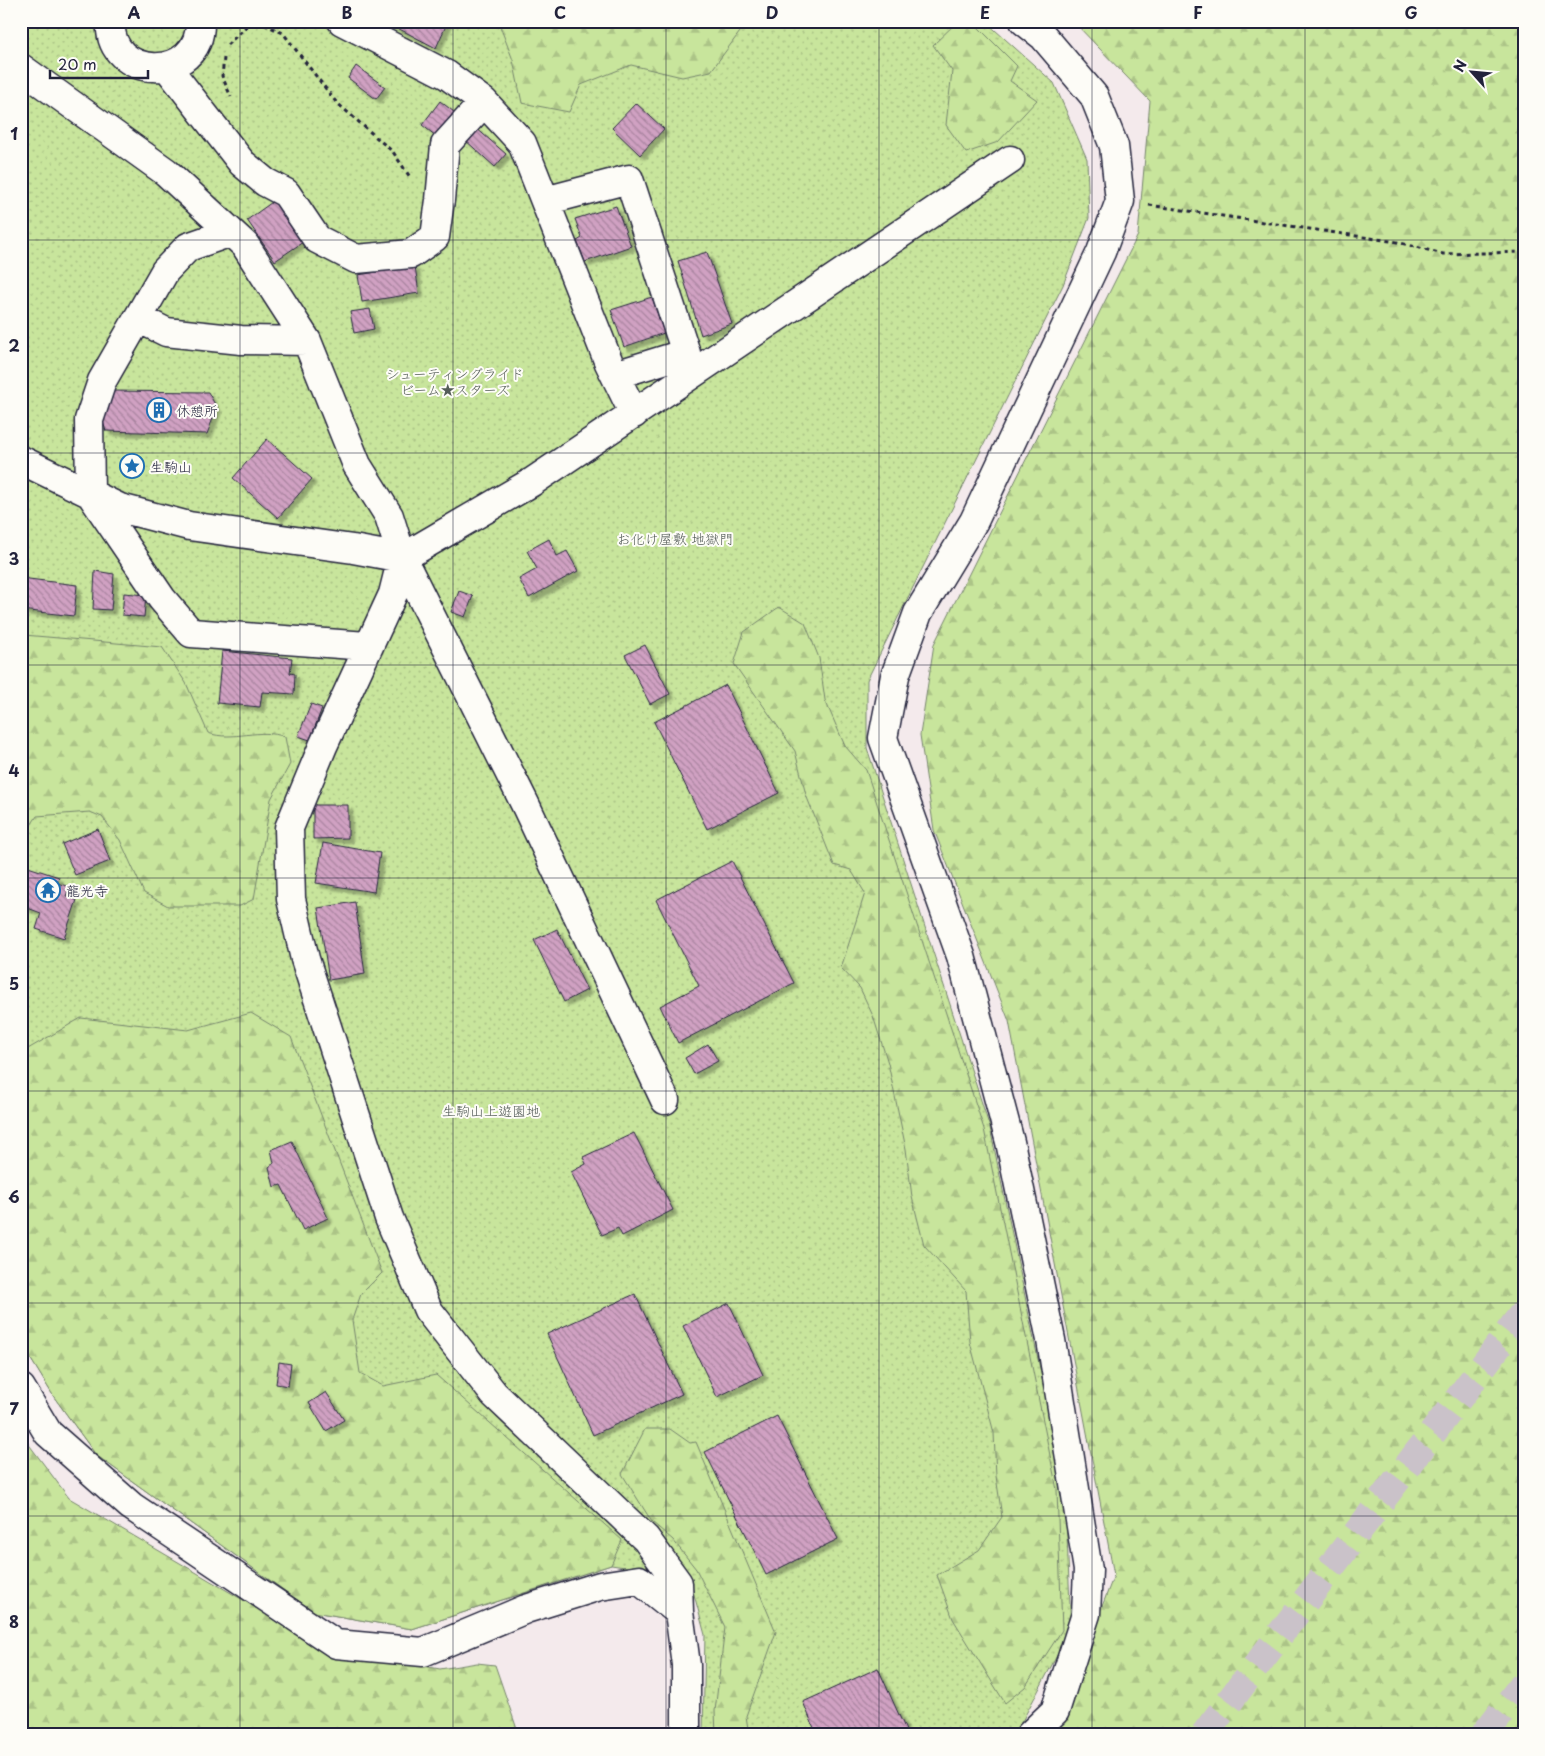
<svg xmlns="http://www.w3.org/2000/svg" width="1545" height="1756" font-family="'Playpen Sans','Klee One',sans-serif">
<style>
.green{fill:url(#green-dots);stroke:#75846c}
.forest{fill:url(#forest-firs);stroke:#75846c}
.building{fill:url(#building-back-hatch);stroke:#22223b;filter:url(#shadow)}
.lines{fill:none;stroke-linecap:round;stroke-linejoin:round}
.highway-tunnel{stroke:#cac2c9;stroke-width:28;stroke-dasharray:28 14;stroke-linecap:butt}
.minor-casing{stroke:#22223b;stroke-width:31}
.path{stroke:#22223b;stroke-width:3;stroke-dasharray:4 4;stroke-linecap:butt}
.minor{stroke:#fdfcf7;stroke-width:28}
.grid{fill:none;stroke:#22223b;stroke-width:1;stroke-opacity:0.55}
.labels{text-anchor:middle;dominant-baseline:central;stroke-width:4;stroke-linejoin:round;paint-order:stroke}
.park-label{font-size:14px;fill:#545c58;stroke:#fdfcf7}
.poi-label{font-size:14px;fill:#22223b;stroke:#fdfcf7;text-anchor:start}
.neatline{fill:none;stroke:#22223b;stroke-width:2}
.grid-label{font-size:16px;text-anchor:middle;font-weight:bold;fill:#22223b}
</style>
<defs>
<pattern id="green-dots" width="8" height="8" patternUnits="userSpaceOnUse" patternTransform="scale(1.25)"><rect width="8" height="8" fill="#c8e59c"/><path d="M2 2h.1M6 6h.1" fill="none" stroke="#acc487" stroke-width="1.8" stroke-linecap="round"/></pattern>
<pattern id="forest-firs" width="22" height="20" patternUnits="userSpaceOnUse" patternTransform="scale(1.25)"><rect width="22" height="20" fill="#c8e59c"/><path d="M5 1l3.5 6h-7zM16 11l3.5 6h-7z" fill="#acc487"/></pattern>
<pattern id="building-back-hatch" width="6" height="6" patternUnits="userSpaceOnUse" patternTransform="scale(1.25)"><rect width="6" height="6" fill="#d0a1c2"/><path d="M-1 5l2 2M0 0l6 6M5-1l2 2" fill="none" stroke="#a8839f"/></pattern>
<filter id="shadow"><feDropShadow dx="4.5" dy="4.5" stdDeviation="1" flood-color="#0004"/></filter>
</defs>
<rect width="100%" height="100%" fill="#f4eaec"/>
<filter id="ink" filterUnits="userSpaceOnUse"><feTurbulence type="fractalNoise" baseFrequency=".02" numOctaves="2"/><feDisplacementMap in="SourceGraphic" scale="10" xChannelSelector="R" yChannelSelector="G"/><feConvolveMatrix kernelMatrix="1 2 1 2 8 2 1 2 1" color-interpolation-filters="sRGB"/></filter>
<g filter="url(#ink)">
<!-- green -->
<path class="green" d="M21,21H985L1054,83L1087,159L1089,218L1063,285L867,680V748L990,1128L1065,1489L1071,1629L1019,1727L1004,1735H703L705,1635L689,1576L611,1565L412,1629L314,1612L96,1455L54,1397L21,1343Z"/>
<!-- forest -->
<path class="forest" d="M498,21H748L711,71L682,77L631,65L581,85L569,112L522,103L513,60Z
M958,21L977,26L1017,66L1010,81L1037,100L998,142L966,153L946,125L952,71L933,45Z
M1073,21H1524V1735H1053L1114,1575L1009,1021L934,830L920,735L934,644L1138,235L1150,101Z
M779,607L805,623L819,658L825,700L845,746L866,770L984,1129L1057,1490L1062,1630L1025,1687L1005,1703L953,1619L937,1575L979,1550L1002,1517L996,1476L994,1433L970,1342L966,1291L924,1245L912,1197L906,1149L888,1063L873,1016L860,988L841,968L865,893L851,870L834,865L806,795L795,751L734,664L744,632Z
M24,635L162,647L186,683L208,733C233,742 260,727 285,737L290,764L271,799L254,899L240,906H168L144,893L120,840L102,817L90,812L37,816L27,831L21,829V654Z
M251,1013L291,1037L382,1273L361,1294L352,1320L360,1373L383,1386L436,1375L622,1540L611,1565L412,1629L314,1612L96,1455L54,1397L21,1343V1053L81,1018L188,1030Z
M645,1429H670L690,1443L696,1442L776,1632L746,1716L749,1735H716L715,1711L725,1627L696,1569L673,1540L652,1522L622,1474Z
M21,1434L69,1498L325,1648L440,1669L477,1663L495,1665L519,1735H21Z"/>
<!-- building -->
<path class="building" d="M384,21H448L436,48Z
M356,66L385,87L376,99L348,78Z
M440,101L454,112L436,136L422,125Z
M636,103L664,129L640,155L612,128Z
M475,127L506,154L495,167L464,139Z
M275,200L303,242L275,261L247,220Z
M616,206L631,246L585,262L577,241L582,238L575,219Z
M707,252L732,324L701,335L678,261Z
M415,266L419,293L362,302L358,275Z
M652,297L664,333L624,347L611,310Z
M370,309L374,329L354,333L350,312Z
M110,391L208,392L217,408L207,434L106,431L100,413Z
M267,439L312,479L278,518L233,478Z
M549,539L557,556L567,551L578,571L529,598L519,579L537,569L527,551Z
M95,571L114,574L111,610L93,609Z
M21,578L77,585L74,616L21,610Z
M459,591L473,596L465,617L451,612Z
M124,593L146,595L144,617L122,615Z
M645,645L670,694L650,704L625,655Z
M222,651L292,658L290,673L295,674L294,694L262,692L260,707L217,703Z
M726,685L779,793L707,829L654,722Z
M311,704L322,708L310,740L298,736Z
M313,805H348V838L313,839Z
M98,829L110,861L75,875L62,844Z
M323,843L380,853L374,892L316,883Z
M732,861L794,983L678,1043L660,1006L699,986L656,900Z
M28,867L59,877L57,883L70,887L66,896L77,900L64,938L36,929L41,913L25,907L21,916V871L26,872Z
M355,902L365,974L329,980L318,908Z
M557,929L587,990L564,1002L534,940Z
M708,1044L718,1061L694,1074L685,1058Z
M634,1133L673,1210L622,1236L618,1228L602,1235L571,1172L586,1164L583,1157Z
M292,1141L328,1218L303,1230L281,1185L274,1187L269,1167L274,1163L271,1150Z
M635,1294L682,1394L593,1435L547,1334Z
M729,1303L763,1375L717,1397L683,1326Z
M279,1362L291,1364L288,1386L276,1384Z
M326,1392L344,1420L326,1431L309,1403Z
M777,1416L838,1539L766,1575L705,1452Z
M878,1668L908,1735H817L803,1702Z"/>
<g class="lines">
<!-- highway-tunnel -->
<path class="highway-tunnel" d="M1204,1735L1524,1312
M1484,1735L1524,1683"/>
<defs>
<path id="minor" d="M111,21C106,81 202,84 200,21
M1024,21L1043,36L1094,96L1114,146L1120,201L1101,252L974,521L918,613L895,676L883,738L961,956L1010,1142L1051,1340L1088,1570L1086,1614L1055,1711L1030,1735
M167,67L242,163L265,182L286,193L317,239L356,259L411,254L435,237L440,200L445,145L484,102L447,75L342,21
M21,68L166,172L245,245L307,341L357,465L389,516L402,558L532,482L1010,160
M484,102L522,143L609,363L634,414
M545,201L629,179L686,353L615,375
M231,232L188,247L165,271L102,381L89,420L90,493L162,599L191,633L367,646
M138,318L166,332L241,340L307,341
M21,460L120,508L189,526L353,549L402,558L525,804L665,1100
M402,558L393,594L323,746L289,828L291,899L305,959L389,1218L428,1310L494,1394L646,1539L678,1583L679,1612
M21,1388L48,1433L131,1506L336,1644L423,1652L526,1609L600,1586L639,1580L679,1612L686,1665V1735"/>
</defs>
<!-- minor casing -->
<use href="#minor" class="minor-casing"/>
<!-- path -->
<path class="path" d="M257,21L283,33L336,102L393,152L410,177
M227,45L252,21
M224,58L222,76L231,97
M1149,205L1397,242L1443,254L1524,252"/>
<!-- minor -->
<use href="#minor" class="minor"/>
</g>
</g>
<!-- grid -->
<path class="grid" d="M240,21V1735M453,21V1735M666,21V1735M879,21V1735M1092,21V1735M1305,21V1735M21,240H1524M21,453H1524M21,665H1524M21,878H1524M21,1091H1524M21,1303H1524M21,1516H1524"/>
<!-- icons -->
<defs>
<symbol id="building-ring" viewBox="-11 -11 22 22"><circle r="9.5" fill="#fdfcf7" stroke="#1f6fb2" stroke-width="1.5"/><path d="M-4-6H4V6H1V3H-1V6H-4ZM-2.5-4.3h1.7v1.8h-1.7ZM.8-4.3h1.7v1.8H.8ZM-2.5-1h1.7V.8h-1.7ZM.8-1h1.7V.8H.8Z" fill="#1f6fb2"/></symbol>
<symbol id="sight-ring" viewBox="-11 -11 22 22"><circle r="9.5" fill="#fdfcf7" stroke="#1f6fb2" stroke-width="1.5"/><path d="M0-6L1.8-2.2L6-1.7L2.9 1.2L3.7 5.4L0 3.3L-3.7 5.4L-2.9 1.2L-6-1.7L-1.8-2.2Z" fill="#1f6fb2"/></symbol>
<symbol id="temple-ring" viewBox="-11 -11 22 22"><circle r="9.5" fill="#fdfcf7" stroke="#1f6fb2" stroke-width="1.5"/><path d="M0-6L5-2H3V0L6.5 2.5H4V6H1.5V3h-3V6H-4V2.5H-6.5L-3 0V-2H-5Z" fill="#1f6fb2"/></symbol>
</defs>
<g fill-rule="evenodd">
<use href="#building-ring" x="145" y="396" width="28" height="28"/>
<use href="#sight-ring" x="118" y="452" width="28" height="28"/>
<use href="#temple-ring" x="34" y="876" width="28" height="28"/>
</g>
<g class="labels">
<!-- park labels -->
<g class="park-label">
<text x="455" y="373">シューティングライド<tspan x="455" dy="16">ビーム★スターズ</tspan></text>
<text x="675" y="538">お化け屋敷 地獄門</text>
<text x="491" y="1110">生駒山上遊園地</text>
</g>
<!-- poi labels -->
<g class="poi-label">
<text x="176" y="410">休憩所</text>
<text x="150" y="466">生駒山</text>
<text x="66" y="890">龍光寺</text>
</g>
</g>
<!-- margin -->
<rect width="1545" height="1756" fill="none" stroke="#fdfcf7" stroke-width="55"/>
<!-- north arrow -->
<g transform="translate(1472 72) rotate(297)" stroke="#fdfcf7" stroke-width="4" paint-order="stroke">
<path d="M0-4L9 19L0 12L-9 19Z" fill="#22223b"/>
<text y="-8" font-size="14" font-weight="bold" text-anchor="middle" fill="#22223b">N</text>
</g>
<!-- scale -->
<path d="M50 70v8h98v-8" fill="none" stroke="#22223b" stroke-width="2.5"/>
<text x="58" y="70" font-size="15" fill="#22223b" stroke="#fdfcf7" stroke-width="4" paint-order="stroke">20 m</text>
<rect x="28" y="28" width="1490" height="1700" class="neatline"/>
<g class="grid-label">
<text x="134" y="19">A</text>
<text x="347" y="19">B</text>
<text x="560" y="19">C</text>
<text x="772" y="19">D</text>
<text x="985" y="19">E</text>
<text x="1198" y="19">F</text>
<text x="1411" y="19">G</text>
<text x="14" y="140">1</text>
<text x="14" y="352">2</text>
<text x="14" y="565">3</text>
<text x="14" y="777">4</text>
<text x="14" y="990">5</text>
<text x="14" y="1203">6</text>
<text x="14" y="1415">7</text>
<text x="14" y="1628">8</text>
</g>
</svg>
